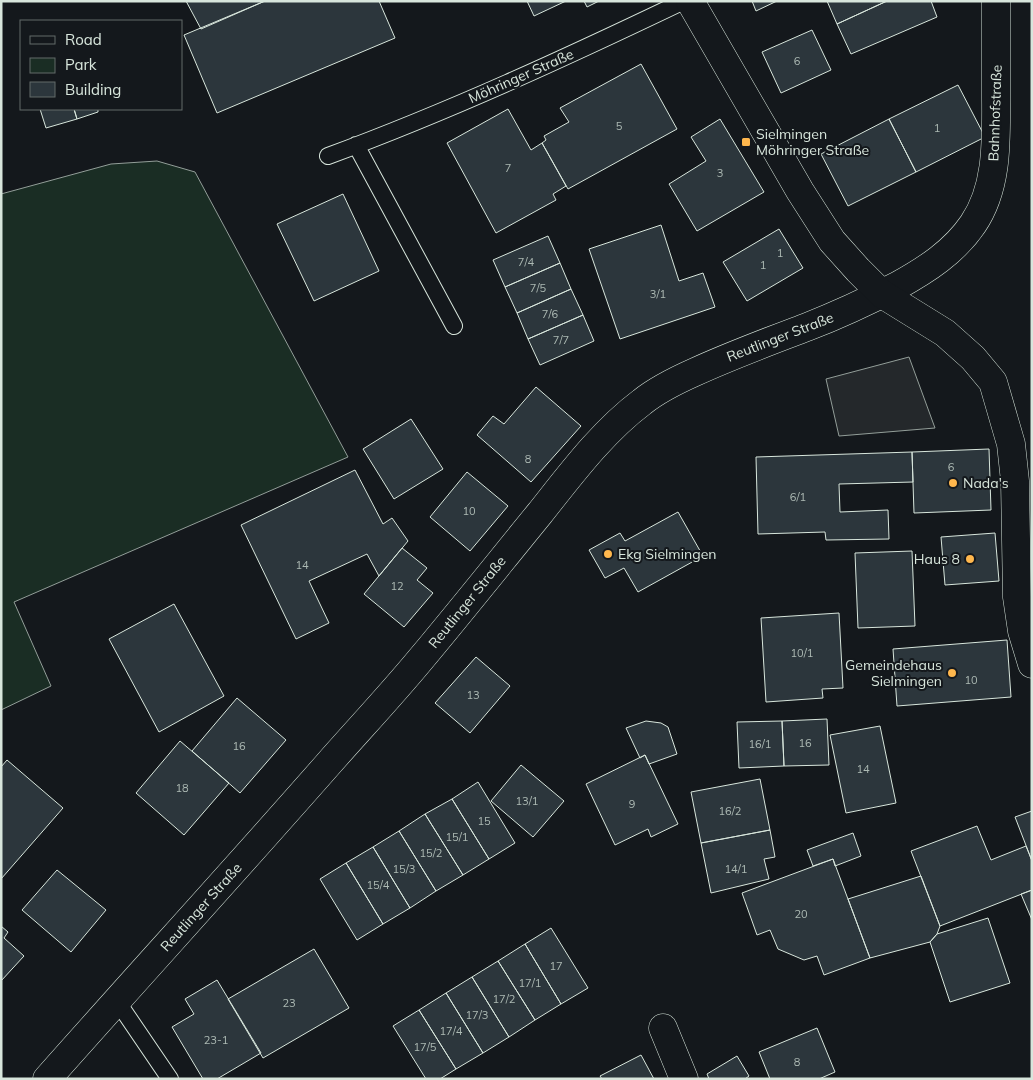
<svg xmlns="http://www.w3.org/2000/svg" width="1033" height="1080" font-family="Mulish,sans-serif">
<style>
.green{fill:#1a2d24;stroke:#939e99}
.parking{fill:#24282b;stroke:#939e99}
.building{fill:#2c363c;stroke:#d8e6dc}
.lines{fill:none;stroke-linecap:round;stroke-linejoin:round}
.service-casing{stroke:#d8e6dc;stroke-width:18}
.minor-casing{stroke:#d8e6dc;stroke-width:29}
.tertiary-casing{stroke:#d8e6dc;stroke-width:29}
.secondary-casing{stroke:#d8e6dc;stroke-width:29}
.service{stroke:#14181c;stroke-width:16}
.minor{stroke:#14181c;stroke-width:28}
.tertiary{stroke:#14181c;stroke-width:28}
.secondary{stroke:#14181c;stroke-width:28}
.poi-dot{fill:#ffb74d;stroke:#14181c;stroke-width:2}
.labels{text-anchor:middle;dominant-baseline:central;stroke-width:4;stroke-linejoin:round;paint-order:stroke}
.number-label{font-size:11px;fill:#adbab4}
.street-label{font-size:14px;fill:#d8e6dc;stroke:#14181c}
.poi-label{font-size:14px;fill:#d8e6dc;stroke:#14181c;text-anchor:start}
</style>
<rect width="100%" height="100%" fill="#14181c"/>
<!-- green -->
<path class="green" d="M157,161L195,172L348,457L14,602L51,686L1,710V194L111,164Z"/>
<!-- parking -->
<path class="parking" d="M909,357L935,428L839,436L826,379Z"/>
<!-- building -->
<path class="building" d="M186,1H265L201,29Z
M265,1H379L395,38L217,113L184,35Z
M527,1H566L534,16Z
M584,1H599L587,7Z
M752,1H777L756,11Z
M827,1H887L837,24Z
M887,1H931L937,17L851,54L837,24Z
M812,30L831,70L781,93L762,52Z
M641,64L677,129L568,189L542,143L546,140L544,136L569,122L560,108Z
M958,85L985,137L916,172L889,119Z
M40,109H74L77,119L46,128Z
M74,109H98V112L77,119Z
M508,109L531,150L542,143L566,186L553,194L556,200L496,233L447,143Z
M720,119L764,192L697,231L669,184L706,161L691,137Z
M889,119L916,172L848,206L821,154Z
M343,194L379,271L314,301L277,224Z
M661,225L679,281L703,273L715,307L620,339L589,249Z
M779,229L803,268L747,301L723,262Z
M548,236L560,263L505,287L493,260Z
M560,263L571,289L517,313L505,287Z
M571,289L583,315L528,339L517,313Z
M583,315L594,341L540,365L528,339Z
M536,387L581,426L531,482L477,435L493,416L504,424Z
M411,419L443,469L394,499L363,449Z
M989,449L991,510L914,513L912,452Z
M912,452L913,482L839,484L840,512L888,510L889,539L826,540L825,532L758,534L756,457Z
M355,470L383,524L392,518L408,541L379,576L367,554L309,581L329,623L296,639L241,525Z
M467,472L508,506L470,551L430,517Z
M678,512L703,556L638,592L624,568L605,578L589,550L620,533L625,541Z
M995,533L999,581L945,585L941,537Z
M402,548L427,568L417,580L433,593L404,627L364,594Z
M912,551L915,626L858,628L855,553Z
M174,604L224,696L159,732L109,639Z
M839,613L843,688L822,689L823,698L766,702L761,618Z
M1007,640L1011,697L897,706L893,649Z
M476,657L510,686L470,733L435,703Z
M237,698L286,740L240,793L192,751Z
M827,719L829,765L784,766L782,721Z
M646,721L661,723L668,727L677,754L649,764L645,755L640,758L626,728Z
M782,721L784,766L739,768L737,722Z
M880,726L896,803L846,813L830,735Z
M180,741L229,783L184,835L136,793Z
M645,755L678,824L651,837L648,829L615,845L586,784Z
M7,760L63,808L1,879V767Z
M521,765L564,801L533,837L491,801Z
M760,779L770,830L701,843L691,792Z
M478,782L515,843L489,859L452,799Z
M452,799L489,859L463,875L425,814Z
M1032,811V861L1015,817Z
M425,814L463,875L436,891L399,831Z
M977,826L991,860L1026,846L1032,861V890L940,926L911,851Z
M770,830L775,857L764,859L769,879L711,893L701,843Z
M399,831L436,891L410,908L373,847Z
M853,833L861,856L835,866L833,859L813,866L807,850Z
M373,847L410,908L383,924L346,863Z
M833,859L870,958L824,975L817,956L804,960L778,949L770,930L757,935L742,893Z
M346,863L383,924L357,940L320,879Z
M57,870L106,910L71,952L22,910Z
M921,876L940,926L937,934L930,942L870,958L848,899Z
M1032,890V920L1021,894Z
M988,918L1010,983L950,1002L930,942L937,934Z
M1,926L8,932L4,938L24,956L1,981Z
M551,928L588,988L561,1004L525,944Z
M525,944L561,1004L535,1020L498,961Z
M314,949L349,1008L263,1058L228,999Z
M498,961L535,1020L509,1037L472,977Z
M472,977L509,1037L483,1053L446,993Z
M217,980L261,1053L217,1079H203L172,1027L194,1014L185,999Z
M446,993L483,1053L456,1069L419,1010Z
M419,1010L456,1069L440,1079H426L393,1026Z
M817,1028L835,1072L819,1079H770L759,1052Z
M641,1055L654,1079H602L600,1076Z
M737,1056L749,1076L745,1079H709L707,1074Z"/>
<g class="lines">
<defs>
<path id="service" d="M356,145L454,326
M328,156C450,111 567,57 684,1
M117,1001L170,1079"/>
<path id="minor" d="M663,1028L684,1079"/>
<path id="tertiary" d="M47,1079C141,973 237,868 330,762C360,728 391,695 420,660C461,611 500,562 540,513C571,474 602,432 642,402C658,389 677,380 695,372C732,355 770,341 807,327C838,315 868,301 897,286C926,270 954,252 973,224C999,186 996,137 996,92C996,62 996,32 996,1"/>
<path id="secondary" d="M690,1L800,191L832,241L858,270L882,294L945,333L973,358L993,382L1011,444L1015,481L1017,597L1022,631L1032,664"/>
</defs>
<!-- service casing -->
<use href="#service" class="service-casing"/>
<!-- minor casing -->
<use href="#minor" class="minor-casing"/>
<!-- tertiary casing -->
<use href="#tertiary" class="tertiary-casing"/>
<!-- secondary casing -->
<use href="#secondary" class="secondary-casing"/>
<!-- service -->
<use href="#service" class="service"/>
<!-- minor -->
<use href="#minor" class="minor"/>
<!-- tertiary -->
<use href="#tertiary" class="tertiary"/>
<!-- secondary -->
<use href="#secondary" class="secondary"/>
</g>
<!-- markers -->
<g class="poi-dot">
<rect x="741" y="137" width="10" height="10" rx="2.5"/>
<circle cx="953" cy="483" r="5"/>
<circle cx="608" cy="554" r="5"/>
<circle cx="970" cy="559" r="5"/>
<circle cx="952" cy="673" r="5"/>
</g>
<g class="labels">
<!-- number labels -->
<g class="number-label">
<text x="797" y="61">6</text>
<text x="619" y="126">5</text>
<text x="937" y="128">1</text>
<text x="508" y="168">7</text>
<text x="720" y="173">3</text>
<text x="780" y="253">1</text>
<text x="526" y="262">7/4</text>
<text x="763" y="265">1</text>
<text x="538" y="288">7/5</text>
<text x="658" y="294">3/1</text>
<text x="550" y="314">7/6</text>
<text x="561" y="340">7/7</text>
<text x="528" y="459">8</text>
<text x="951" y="467">6</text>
<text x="798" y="497">6/1</text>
<text x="469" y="511">10</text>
<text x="302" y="565">14</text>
<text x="397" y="586">12</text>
<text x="802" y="653">10/1</text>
<text x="971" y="680">10</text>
<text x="473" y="695">13</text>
<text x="805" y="743">16</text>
<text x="760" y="744">16/1</text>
<text x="239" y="746">16</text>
<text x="863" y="769">14</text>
<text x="182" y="788">18</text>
<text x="527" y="801">13/1</text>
<text x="632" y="804">9</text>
<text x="730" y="811">16/2</text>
<text x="484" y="821">15</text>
<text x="457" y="837">15/1</text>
<text x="431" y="853">15/2</text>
<text x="404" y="869">15/3</text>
<text x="736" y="869">14/1</text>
<text x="378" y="885">15/4</text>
<text x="801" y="914">20</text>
<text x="556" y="966">17</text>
<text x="530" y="983">17/1</text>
<text x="504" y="999">17/2</text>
<text x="289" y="1003">23</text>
<text x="477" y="1015">17/3</text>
<text x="451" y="1031">17/4</text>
<text x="216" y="1040">23-1</text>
<text x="425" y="1047">17/5</text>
<text x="797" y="1062">8</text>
</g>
<!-- street labels -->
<g class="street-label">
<text transform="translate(521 76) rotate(-24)">Möhringer Straße</text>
<text transform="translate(995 113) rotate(-88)">Bahnhofstraße</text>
<text transform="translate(780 337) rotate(-21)">Reutlinger Straße</text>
<text transform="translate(467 602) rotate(-51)">Reutlinger Straße</text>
<text transform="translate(201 907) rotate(-48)">Reutlinger Straße</text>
</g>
<!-- poi labels -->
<g class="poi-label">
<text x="756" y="134">Sielmingen<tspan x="756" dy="16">Möhringer Straße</tspan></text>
<text x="963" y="483">Nada's</text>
<text x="618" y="554">Ekg Sielmingen</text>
<text x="960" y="559" text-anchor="end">Haus 8</text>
<text x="942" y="665" text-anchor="end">Gemeindehaus<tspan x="942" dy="16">Sielmingen</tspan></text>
</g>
</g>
<!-- border -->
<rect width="1033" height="1080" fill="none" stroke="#d8e6dc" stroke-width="5"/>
<!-- legend -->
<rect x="20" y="20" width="162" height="90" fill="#14181c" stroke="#626a69"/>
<rect x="30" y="36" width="25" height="8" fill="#14181c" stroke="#626a69"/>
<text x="65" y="45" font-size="15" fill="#d8e6dc">Road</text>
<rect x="30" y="58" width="25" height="15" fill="#1a2d24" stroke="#626a69"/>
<text x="65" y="70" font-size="15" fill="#d8e6dc">Park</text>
<rect x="30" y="82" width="25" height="15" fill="#2c363c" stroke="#626a69"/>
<text x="65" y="95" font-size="15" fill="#d8e6dc">Building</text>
</svg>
